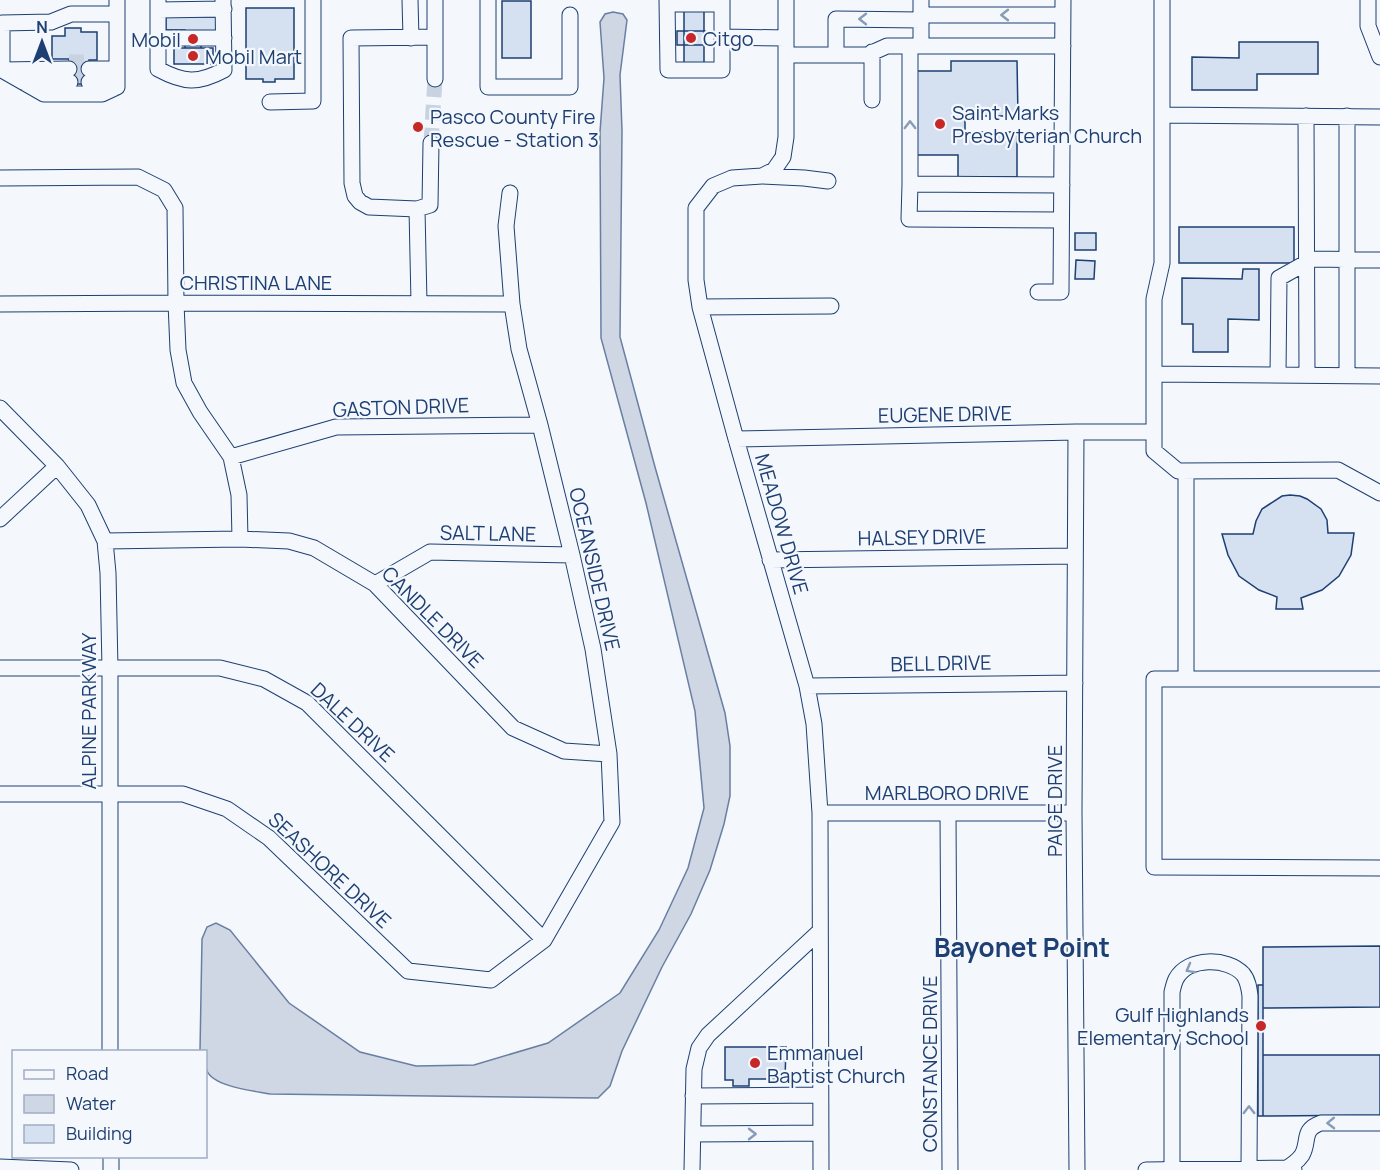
<svg xmlns="http://www.w3.org/2000/svg" width="1380" height="1170" font-family="Manrope,sans-serif">
<style>
.water{fill:#cfd7e4;stroke:#687fa3;stroke-width:1.5}
.building{fill:#d5e0f0;stroke:#1d3f73;stroke-width:1.5}
.lines{fill:none;stroke-linecap:round;stroke-linejoin:round}
.minor-tunnel{stroke:#c9d2e0;stroke-width:15;stroke-dasharray:15 8;stroke-linecap:butt}
.minor-casing{stroke:#1d3f73;stroke-width:17}
.minor{stroke:#f4f7fb;stroke-width:15}
.oneway{stroke:#889bb7}
.poi-dot{fill:#c62828;stroke:#f4f7fb;stroke-width:2}
.labels{text-anchor:middle;dominant-baseline:central;stroke-width:4.5;stroke-linejoin:round;paint-order:stroke}
.poi-label{font-size:20px;fill:#1d3f73;stroke:#f4f7fb;text-anchor:start}
.street-label{font-size:20px;fill:#1d3f73;stroke:#f4f7fb}
.district-label{font-size:26px;font-weight:bold;fill:#1d3f73;stroke:#f4f7fb}
</style>
<rect width="100%" height="100%" fill="#f4f7fb"/>
<!-- water -->
<path class="water" d="M613,12L623,14L627,20L620,75L622,131L620,337L655,467L725,713L730,746V796L724,824L710,870L691,914L662,967L622,1051L610,1086L598,1098L270,1094C255,1091 214,1087 207,1071C204,1065 206,1058 206,1052L200,1051L202,939L207,927L216,923L230,930L289,1003L360,1052L416,1066L474,1065L548,1043L620,993L659,930L688,868L704,808L695,711L646,503L601,338L600,132L604,78L600,22L605,14Z"/>
<!-- building -->
<path class="building" d="M502,1H531V58H502Z
M246,8H294V79H275V82H263V79H246Z
M684,9H704V67H684Z
M166,16L221,17V31H201V48H185V30H166Z
M65,28H81V32H97V60H89V84H70L69,59H52V36H65Z
M677,31H705V45H677Z
M1239,42H1318V74H1257V90H1192V57L1239,58Z
M174,48H213V64H174Z
M951,61H1017L1018,116H965V132H1017V177H958V155H915V71H951Z
M1179,227H1294V263H1179Z
M1075,233H1096V250H1075Z
M1076,260L1095,261L1094,279H1075Z
M1243,269H1259V320L1228,319V352H1193V324H1182V278L1242,279Z
M1290,495L1300,496L1307,499L1321,509L1327,520L1328,533H1354L1351,555L1339,576L1322,590L1301,598L1303,609H1276L1277,597L1259,590L1239,576L1228,555L1222,534H1253L1256,521L1262,509L1282,496Z
M1380,946V1007L1263,1008V947Z
M1258,985H1263V1116H1258Z
M725,1047H786L785,1079H749V1086H733V1080H725Z
M1263,1055H1380V1115L1263,1116Z"/>
<g class="lines">
<!-- minor-tunnel -->
<path class="minor-tunnel" d="M69,62H89
M70,75H89
M431,143L435,79"/>
<defs>
<path id="minor" d="M117,0V87
M158,0V69C184,83 198,84 224,70L223,0
M410,0L411,38
M488,0V87H570V15
M667,0L668,70H722V0
M786,0V137L783,157L774,170L762,176L732,178L713,186L696,208V280L700,307L736,439L807,686L814,724L820,813L821,1170
M921,0V46
M1162,0V263L1154,299V451L1178,471L1338,470L1380,493
M1368,0V26L1380,57
M668,4H722
M158,10L224,9
M921,15H1063
M722,37L786,38
M158,38H224
M910,46V184
M872,52V100
M786,55H867L887,46H1063
M836,55V19L921,20
M89,69H117
M0,70H2V23L51,22L71,14H117
M2,70L44,94H102L117,87
M2,70L69,69
M435,79V0
M23,82H70
M89,82H117
M270,102L313,101V0
M1162,115L1380,117
M1306,116L1307,375
M1347,116V375
M431,143L430,205L417,209L369,207L360,202L355,196L352,183L351,38L435,37
M762,176L804,178L828,181
M0,178L138,177L164,190L175,208L176,303L178,350L184,383L200,412L231,457L239,495L240,539
M417,209L419,303
M1061,220L909,219L910,184L1062,185
M1038,292H1061L1063,0
M0,304L176,303L512,304
M700,307L831,306
M1154,374L1380,376
M1278,375L1279,278L1313,259L1380,260
M0,408L57,466L88,505L105,541L108,573L110,669V1052
M1076,432L1074,813L1077,1170
M736,439L1076,432H1154
M231,457L336,427L540,425
M1186,471V679H1380
M0,519L57,466
M105,541L240,539L289,541L314,548L375,584L513,728L564,751L609,754
M770,560L1075,556
M375,584L430,552L572,555
M0,668H220L264,679L307,703L544,940
M1186,679H1154V867L1380,868
M807,686L1075,683
M0,794H183L227,809L269,838L408,971L491,980L544,940L612,822L609,754L593,649L572,555L540,425L519,349L512,304L506,226L510,193
M820,813H1074
M948,813L950,1170
M693,1096L820,1095
M693,1134L821,1133
M111,1156V1170
M0,1167L71,1170
M1287,1168C1292,1165 1298,1161 1302,1155C1310,1141 1301,1130 1321,1123H1380
M1172,1169V992C1173,988 1174,983 1176,979C1188,957 1227,957 1243,974C1248,980 1249,988 1250,996L1249,1169
M692,1170L694,1069L699,1048L708,1035L820,931
M1146,1170L1287,1168L1294,1170"/>
</defs>
<!-- minor casing -->
<use href="#minor" class="minor-casing"/>
<!-- minor -->
<use href="#minor" class="minor"/>
</g>
<!-- one-way arrows -->
<defs><path id="oneway-chevron" d="M-2-3.5L2.5 0L-2 3.5" fill="none" stroke-width="1.6" stroke-linecap="round" stroke-linejoin="round" transform="scale(1.5)"/></defs>
<g class="oneway">
<use href="#oneway-chevron" transform="translate(1005 15) rotate(-180)"/>
<use href="#oneway-chevron" transform="translate(863 19) rotate(-180)"/>
<use href="#oneway-chevron" transform="translate(910 125) rotate(-90)"/>
<use href="#oneway-chevron" transform="translate(1190 969) rotate(151)"/>
<use href="#oneway-chevron" transform="translate(1249 1110) rotate(-90)"/>
<use href="#oneway-chevron" transform="translate(1331 1123) rotate(179)"/>
<use href="#oneway-chevron" transform="translate(752 1134)"/>
</g>
<!-- markers -->
<g class="poi-dot">
<circle cx="691" cy="38" r="6"/>
<circle cx="193" cy="39" r="6"/>
<circle cx="193" cy="56" r="6"/>
<circle cx="940" cy="124" r="6"/>
<circle cx="418" cy="127" r="6"/>
<circle cx="1261" cy="1026" r="6"/>
<circle cx="755" cy="1063" r="6"/>
</g>
<g class="labels">
<!-- poi labels -->
<g class="poi-label">
<text x="703" y="38">Citgo</text>
<text x="181" y="39" text-anchor="end">Mobil</text>
<text x="205" y="56">Mobil Mart</text>
<text x="952" y="112">Saint Marks<tspan x="952" dy="23">Presbyterian Church</tspan></text>
<text x="430" y="116">Pasco County Fire<tspan x="430" dy="23">Rescue - Station 3</tspan></text>
<text x="1249" y="1014" text-anchor="end">Gulf Highlands<tspan x="1249" dy="23">Elementary School</tspan></text>
<text x="767" y="1052">Emmanuel<tspan x="767" dy="23">Baptist Church</tspan></text>
</g>
<!-- street labels -->
<g class="street-label">
<text x="256" y="282">CHRISTINA LANE</text>
<text transform="translate(401 407) rotate(-2)">GASTON DRIVE</text>
<text transform="translate(945 414) rotate(-1)">EUGENE DRIVE</text>
<text transform="translate(782 524) rotate(74)">MEADOW DRIVE</text>
<text transform="translate(488 533) rotate(1)">SALT LANE</text>
<text transform="translate(922 537) rotate(-1)">HALSEY DRIVE</text>
<text transform="translate(595 569) rotate(77)">OCEANSIDE DRIVE</text>
<text transform="translate(433 617) rotate(45)">CANDLE DRIVE</text>
<text transform="translate(941 663) rotate(-1)">BELL DRIVE</text>
<text transform="translate(88 711) rotate(-90)">ALPINE PARKWAY</text>
<text transform="translate(353 722) rotate(43)">DALE DRIVE</text>
<text x="947" y="792">MARLBORO DRIVE</text>
<text transform="translate(1054 801) rotate(-90)">PAIGE DRIVE</text>
<text transform="translate(330 870) rotate(43)">SEASHORE DRIVE</text>
<text transform="translate(929 1064) rotate(-90)">CONSTANCE DRIVE</text>
</g>
<!-- district labels -->
<g class="district-label">
<text x="1022" y="947">Bayonet Point</text>
</g>
</g>
<!-- legend -->
<rect x="12" y="1050" width="195" height="108" fill="#f4f7fb" stroke="#9eadc5" stroke-width="1.5"/>
<rect x="24" y="1070" width="30" height="9" fill="#f4f7fb" stroke="#9eadc5" stroke-width="1.5"/>
<text x="66" y="1080" font-size="18" fill="#1d3f73">Road</text>
<rect x="24" y="1095" width="30" height="18" fill="#cfd7e4" stroke="#9eadc5" stroke-width="1.5"/>
<text x="66" y="1110" font-size="18" fill="#1d3f73">Water</text>
<rect x="24" y="1125" width="30" height="18" fill="#d5e0f0" stroke="#9eadc5" stroke-width="1.5"/>
<text x="66" y="1140" font-size="18" fill="#1d3f73">Building</text>
<!-- north arrow -->
<g transform="translate(42 42)" stroke="#f4f7fb" stroke-width="4.5" paint-order="stroke">
<path d="M0-4.5L10 22L0 15L-10 22Z" fill="#1d3f73"/>
<text y="-9" font-size="16" font-weight="bold" text-anchor="middle" fill="#1d3f73">N</text>
</g>
</svg>
